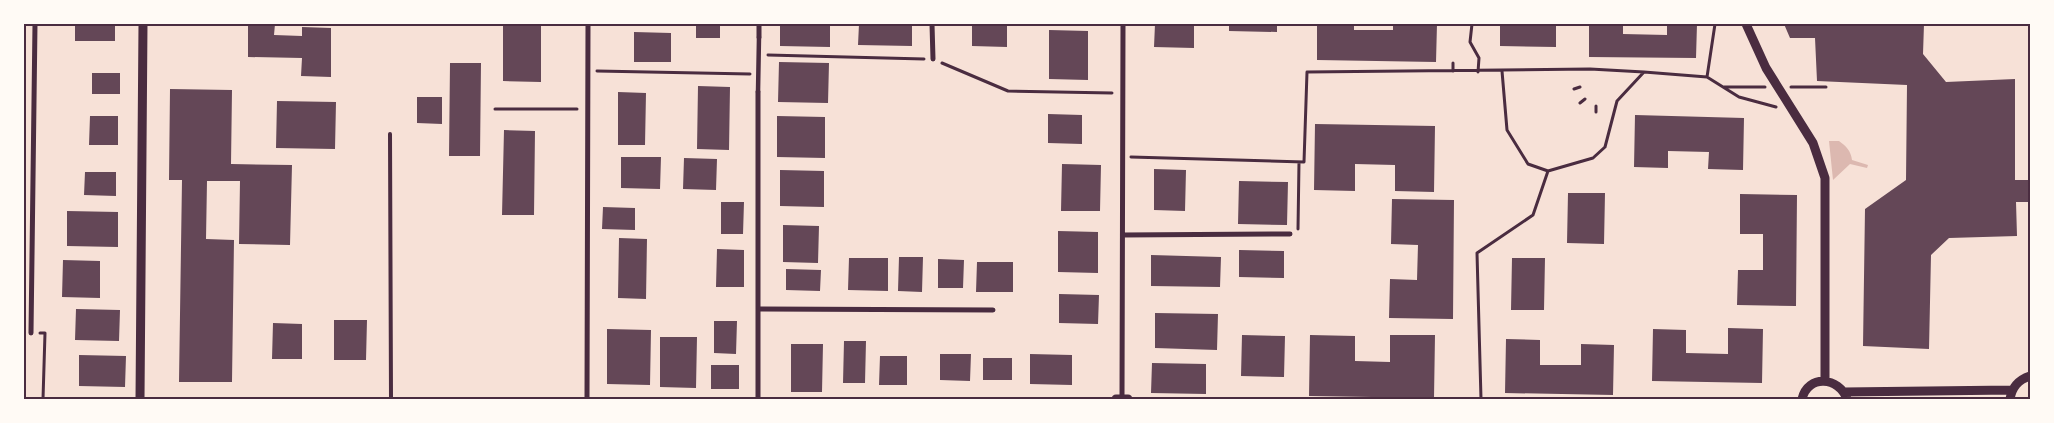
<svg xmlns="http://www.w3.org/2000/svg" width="2054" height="423" font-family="'Varela Round',sans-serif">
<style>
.water{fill:#dcb8b0}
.building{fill:#644757}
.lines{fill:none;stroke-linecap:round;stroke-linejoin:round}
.path{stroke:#4a2c40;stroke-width:3}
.service{stroke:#4a2c40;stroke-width:4}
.pedestrian{stroke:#4a2c40;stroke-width:4.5}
.minor{stroke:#4a2c40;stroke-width:5}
.tertiary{stroke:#4a2c40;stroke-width:9}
.neatline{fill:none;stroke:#4a2c40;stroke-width:2}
</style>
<rect width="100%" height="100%" fill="#f7e1d7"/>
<!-- water -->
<path class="water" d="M1829,141H1839C1846,146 1851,151 1852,160L1868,165L1867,168L1850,164L1833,180Z"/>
<!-- building -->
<path class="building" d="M75,24H115V41H75Z
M248,24H275L274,35L302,36V27L331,28V77L301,76L302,58L248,57Z
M503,24H541V82L503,81Z
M696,24H720V38H696Z
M780,24H830V47L780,46Z
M859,24H912V46L858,45Z
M972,24H1007V47L972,46Z
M1155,24H1194V48L1154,47Z
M1229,24H1277V32L1229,31Z
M1317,24H1354V30H1393V24H1437L1436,62L1317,60Z
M1500,24H1556V47L1500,46Z
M1589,24H1623V34L1667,35V24H1697L1696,58L1589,57Z
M1784,24H1924L1923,54L1946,82L2015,79V180H2030V202H2016L2017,236L1949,238L1931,255L1929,349L1863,346L1865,209L1906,180L1907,85L1817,81L1815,38H1790Z
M1049,30L1088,31V80L1049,79Z
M634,32L671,33V62H634Z
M779,62L829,63L828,103L778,102Z
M450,63H481L480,156H449Z
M92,73H120V94H92Z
M698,86L730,87L729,150L697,149Z
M170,89L232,90L231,164L292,165L290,245L239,244L240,181H207L206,239L234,240L232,382H179L182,180H169Z
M618,92L646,93L645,145H618Z
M417,97H442V124L417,123Z
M277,101L336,102L335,149L276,148Z
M1048,114L1082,115V144L1048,143Z
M1635,115L1744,118L1743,170L1708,169L1709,152L1668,151V168L1634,167Z
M90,116H118V145H89Z
M777,116L825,117V158L777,157Z
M1315,124L1435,126L1434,192L1395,191V165L1355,164V191L1314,190Z
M504,130L535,131L534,215H502Z
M621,157H661L660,189L621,188Z
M684,158L717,159L716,190L683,189Z
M1062,164L1101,165L1100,211H1061Z
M1154,169L1186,170L1185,211L1154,210Z
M780,170L824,171V207L780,206Z
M85,172H116V196L84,195Z
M1239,181L1288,182L1287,225L1238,224Z
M1568,193H1605L1604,244L1567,243Z
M1740,194L1797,195L1796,306L1737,305L1738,270H1763V234H1740Z
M1392,199L1454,200L1453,319L1389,318L1390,279L1417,280L1418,245L1391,244Z
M721,202H744L743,234H721Z
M603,207L635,208V230L602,229Z
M67,211L118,212V247L67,246Z
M783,225L819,226L818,263L783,262Z
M1058,231L1098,232V273L1058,272Z
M619,238L647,239L646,299L618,298Z
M717,249L744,250V287H716Z
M1239,250L1284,251V278L1239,277Z
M1151,255L1221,257L1220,287L1151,286Z
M899,257H923L922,292L898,291Z
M849,258H888V291L848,290Z
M1512,258H1545L1544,310H1511Z
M938,259L964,260L963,288H938Z
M63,260L100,261V298L62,297Z
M977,262H1013V292H976Z
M786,269L821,270L820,291L786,290Z
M1059,294L1099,295L1098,324L1059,323Z
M76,309L120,310L119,341L75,340Z
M1155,313L1218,314L1217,350L1155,348Z
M334,320H367L366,360H334Z
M714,321H737L736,354L714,353Z
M273,323L302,324V359H272Z
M1728,328L1763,329L1762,383L1652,381L1653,329L1686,330V353L1728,354Z
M607,329L651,330L650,385L607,384Z
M1242,335L1285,336L1284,377L1241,376Z
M1310,335L1355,336V361L1390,362V335H1435L1434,398L1309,396Z
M660,337H697L696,388L660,387Z
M1506,339L1540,340V365H1581V344L1614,345L1613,395L1505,393Z
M844,341H866L865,383H843Z
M791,344H823L822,392H791Z
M940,354H971L970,381L940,380Z
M1030,354L1072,355V385L1030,384Z
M79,355L126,356L125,387L79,386Z
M880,356H907V385H879Z
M983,358H1012V380H983Z
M1152,363L1206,364V394L1151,393Z
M711,365H739V389H711Z"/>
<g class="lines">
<!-- path -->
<path class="path" d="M1472,24L1470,42L1479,58L1478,72
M768,55L924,59
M942,63L1008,91L1112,93
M597,71L750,74
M1453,71V63
M1502,71L1507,130L1528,164L1548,171
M1707,77L1715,24
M1724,87H1765
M1791,87H1826
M1574,89L1580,87
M1580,103L1585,99
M495,109H577
M1596,112V106
M1131,157L1304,162L1307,72L1590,69L1644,72L1707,77L1739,97L1776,107
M1298,229L1299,162
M40,333H45L43,399
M1481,399L1477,253L1533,215L1548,171L1593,158L1605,147L1617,101L1644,72"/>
<!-- service -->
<path class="service" d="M390,134L391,399"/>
<!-- pedestrian -->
<path class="pedestrian" d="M758,92L759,37"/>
<!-- minor -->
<path class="minor" d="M932,24L933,59
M759,37V24
M1123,235L1290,234
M758,309L993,310
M31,333L35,24
M1122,398L1123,24
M587,399L588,24
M758,399V92"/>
<!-- tertiary -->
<path class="tertiary" d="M1746,24L1766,68L1813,143L1825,178V381
M1844,392L2012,390
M140,399L143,24
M1116,399H1128
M1802,399C1808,374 1839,377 1847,399
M2010,399C2012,387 2018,380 2030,376"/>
</g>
<!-- border -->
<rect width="2054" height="423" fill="none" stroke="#fffaf5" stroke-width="50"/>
<rect x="25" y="25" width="2004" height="373" class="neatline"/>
</svg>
